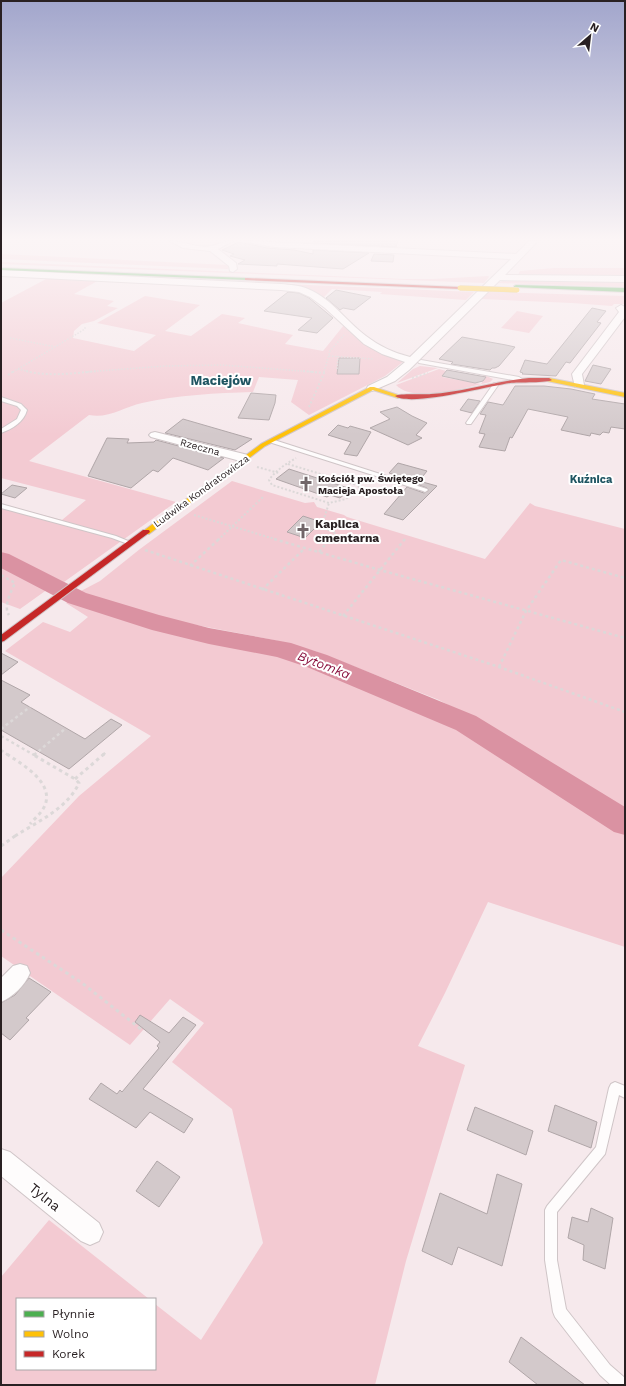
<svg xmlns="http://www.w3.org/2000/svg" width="626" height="1386" font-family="'Work Sans',sans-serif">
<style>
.green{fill:#f3cad2}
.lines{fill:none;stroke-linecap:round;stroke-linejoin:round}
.river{fill:#da92a2;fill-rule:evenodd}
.building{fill:#d3c9cb;stroke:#b0a6a8}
.lane-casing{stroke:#cfc5c7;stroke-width:2}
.street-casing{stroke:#cfc5c7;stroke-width:2}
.fast-casing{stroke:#cfc5c7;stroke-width:2}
.slow-casing{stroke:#cfc5c7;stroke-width:2}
.jam-casing{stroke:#cfc5c7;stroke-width:2}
.path-far3{stroke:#dcd8d8;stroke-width:1.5;stroke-dasharray:1.5 1.5;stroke-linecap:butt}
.path-far2{stroke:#dcd8d8;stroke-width:2;stroke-dasharray:2 2;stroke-linecap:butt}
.path-far1{stroke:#dcd8d8;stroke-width:2.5;stroke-dasharray:3 3;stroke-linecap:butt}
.path{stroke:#dcd8d8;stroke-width:3;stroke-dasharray:3.5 3.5;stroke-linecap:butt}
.lane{fill:#fefcfc;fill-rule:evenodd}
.street{fill:#fefcfc;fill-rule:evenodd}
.fast{fill:#4caf50;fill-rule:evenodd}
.slow{fill:#ffc107;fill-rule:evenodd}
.jam{fill:#c62828;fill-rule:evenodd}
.slow-bridge-casing{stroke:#cfc5c7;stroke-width:6;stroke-linecap:butt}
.slow-bridge{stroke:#ffc107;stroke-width:5}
.labels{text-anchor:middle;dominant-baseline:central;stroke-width:4;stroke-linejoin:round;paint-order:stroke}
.far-street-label{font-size:10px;fill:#292022;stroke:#fff}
.far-poi-label{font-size:10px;font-weight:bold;fill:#292022;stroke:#fff;text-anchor:start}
.far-neighbourhood-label{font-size:11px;font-weight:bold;fill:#1f5562;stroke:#fff}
.poi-label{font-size:12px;font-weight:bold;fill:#292022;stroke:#fff;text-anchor:start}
.far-district-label{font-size:13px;font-weight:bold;fill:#1f5562;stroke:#fff}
.water-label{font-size:13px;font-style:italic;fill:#8a123f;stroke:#fff}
.near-street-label{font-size:14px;fill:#292022;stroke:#fff}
</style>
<rect width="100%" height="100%" fill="#f6e9ec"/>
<!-- green -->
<path class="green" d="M1,254L228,265L229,267L228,269L1,259Z
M1,262L404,279H433L488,276L489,277L484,283L1,264Z
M554,268H625V277L518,275L520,271Z
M48,278L101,279L74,294L114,301L107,306L118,308L94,321L82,324L74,331L73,338L134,351L156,335L97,323L145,296L200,305L165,331L191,336L222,314L245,318L238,323L293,335L285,344L323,351L344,325L404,361L385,376L309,415L291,402L298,380L259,377L253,392C216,393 178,395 142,403C124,407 108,419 89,415L29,461L176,502L64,582L1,552V504L62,520L86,500L1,478V303Z
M513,279L625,282V287L498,283L504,280Z
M237,282L474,292L466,300L380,294L382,292L332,289L324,297H317L307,291Z
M487,292L625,296V304H614L612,306L572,303L481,299Z
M517,311L543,316L529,333L501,328Z
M420,366L438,368L397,383L413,369Z
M439,369L446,371L442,377L481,384L485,378L482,377L484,375L493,379L490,382C467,387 414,404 396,385Z
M232,481L305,503L314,502L317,507L344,515L347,517L485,559L530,503L535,506L625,529V814L513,741L439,700L315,651L274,640L191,624L127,610L79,592L100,581L140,549Z
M1,565L7,568L48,589L20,609L1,602Z
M69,601C110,616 152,628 195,638C221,644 249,647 275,654C304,662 331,673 358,684C453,722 541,773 625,831V947L488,902L445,993L418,1046L465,1065L406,1261L375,1385H1V1277L49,1220L149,1299H17V1369H155V1304L201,1340L263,1243L232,1109L172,1062L204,1023L170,999L130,1045L1,956V878L79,796L151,736L5,651L43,622L70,632L88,617L66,603Z"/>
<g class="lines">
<!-- river -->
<path class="river" d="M1,552L9,554L86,593L159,615L209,628L291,643L327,655L476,716L625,807V835L614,832L456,730L307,667L277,657L209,644L152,630L68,603L1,568Z"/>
</g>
<!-- building -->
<path class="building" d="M314,241H398L396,247L314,243Z
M239,242L267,248L294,250L313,254V250L369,253L343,269L277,264V266L238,264L245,260L230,256L234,254L222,250Z
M374,254L394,255L393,262L371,261Z
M336,290L371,297L354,310L343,308L340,310L326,298Z
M288,292L299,293L309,298L333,318L317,333L298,330L312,318L264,311Z
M592,308L606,311L597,322L601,323L570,363L566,362L556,376L522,374L523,373L520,372L525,360L547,364Z
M462,337L506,345L515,347L499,366L495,368H492L490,370L451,364L453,362L439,359Z
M339,358H360L359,374H337Z
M593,365L611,369L601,384L585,381Z
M447,370L486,377L483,381L475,383L442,376Z
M515,386H544L571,389L595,394L592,399L625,404V429L611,427L609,433L603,432L600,435L591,433L590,436L561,430L568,417L528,409L512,438L510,437L505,451L479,447L485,434L479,433L486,415L480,414L488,402L503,405Z
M251,393L276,395L275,403L269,420L238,418Z
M468,399L480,401L472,413L460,410Z
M397,407L412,416L427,423L416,435L422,438L408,445L370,428L390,419L380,412Z
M183,419L252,439L235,450L165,433Z
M338,425L348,428L350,426L371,432L357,456L344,454L351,442L328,435Z
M107,438L129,439L127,443L154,442L156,440L224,458L208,470L173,458L158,472L153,470L131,488L88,476Z
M398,463L427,471L419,481L437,486L403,520L384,514L407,487L424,493L429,490L427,488L411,482L413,480L389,473Z
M289,469L351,489L340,498L330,495L327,497L276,479Z
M12,485L27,488L15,498L1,494Z
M303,516L321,522L305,538L287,532Z
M1,653L18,662L1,675Z
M1,680L30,695L21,702L85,739L111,719L122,725L69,769L1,730Z
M29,978L51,992L26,1018L29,1020L10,1040L1,1033V1003L15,995Z
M140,1015L169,1033L183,1017L196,1025L143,1089L193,1119L184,1133L150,1112L136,1128L89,1099L101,1083L117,1094L120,1090L122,1092L159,1048L157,1046L160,1042L135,1022Z
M555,1105L597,1122L591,1148L548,1131Z
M475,1107L533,1131L526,1155L467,1130Z
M157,1161L180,1177L159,1207L136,1191Z
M497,1174L522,1184L502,1266L458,1247L452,1265L422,1251L440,1193L487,1214Z
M591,1208L613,1218L605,1269L583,1260L584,1245L568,1238L572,1217L588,1222Z
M521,1337L585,1385H538L509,1362Z"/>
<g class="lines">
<defs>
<path id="lane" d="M421,360L519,377L522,379L519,381L419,363L418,362Z
M494,383L499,384L471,424H467L466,423Z
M1,397L21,404L27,410C24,422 12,429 1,433V429L17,419L21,410L17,406L1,401Z
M271,439L427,489L428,490L425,492L423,491L269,442L268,441Z
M1,504L116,536L133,543L132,544H128L112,538L1,508Z
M615,1082L625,1086V1098L619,1095L605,1154L557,1212V1260L566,1309L610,1365L625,1378V1385H611L600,1375L555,1317L553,1312L545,1260V1210L547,1206L596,1147L609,1088L611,1084Z"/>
<path id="street" d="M170,241C183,241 200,249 211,246C221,244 221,241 233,241L218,249L236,263L237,269L233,272L230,271L229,266L210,251L183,248Z
M247,241L516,254L529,241H538L505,275L625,276V282L500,280L409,370L395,381L372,391L368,390L367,388L368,386L387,377L405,362L382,354L364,344L325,308L310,297L299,292L281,290L1,276V270L281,284C290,285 300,285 308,289C332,299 346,321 366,336C379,346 394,353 410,357L511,259L274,247L251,243Z
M621,305L625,307V317L582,374L584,385L583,387H575L572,374L619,312L616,308Z
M155,432L248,455L250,458L248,461L244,462L151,437L149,435L151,433Z
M20,964L27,966L30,973C25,985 13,997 1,1002V978L13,966Z
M1,1149L10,1152L99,1223L103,1232L99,1241L90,1245L81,1241L1,1176Z"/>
<path id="fast" d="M1,268L247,278L249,279L247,280L1,270Z
M516,285L625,288V292L514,287V286Z"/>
<path id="slow" d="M549,378L625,393V397L547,381V379Z
M370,387H374L401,396L398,398L373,390L265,446L149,534H143L142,532L261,444Z"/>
<path id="jam" d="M247,278L460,287L462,288L460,289L245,280V278Z
M529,378H549L552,380C548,383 518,382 510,383C488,386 411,407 395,396C400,393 423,395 431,394C464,392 496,381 529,378Z
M143,530H149L150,532L4,641L1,642V635Z"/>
</defs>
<!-- lane casing -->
<use href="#lane" class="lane-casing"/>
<!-- street casing -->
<use href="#street" class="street-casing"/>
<!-- fast casing -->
<use href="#fast" class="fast-casing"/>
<!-- slow casing -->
<use href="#slow" class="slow-casing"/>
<!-- jam casing -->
<use href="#jam" class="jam-casing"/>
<!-- path-far3 -->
<path class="path-far3" d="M10,338L56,347
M329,356L374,359
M18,369L30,372
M337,369L338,356
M13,372L85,329V326
M85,372L165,366L222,365L314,372
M324,372L330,351L344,335"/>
<!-- path-far2 -->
<path class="path-far2" d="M26,371C49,377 75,373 98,371
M303,371L324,373
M8,375L14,371
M412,378L428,373
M309,407L325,371
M288,464L360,486L346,499L329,503L272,485L269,480C276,470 286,464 296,458
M257,467L279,473
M194,515L278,540
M218,540L263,497
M329,540L335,532L321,528L329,503"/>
<!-- path-far1 -->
<path class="path-far1" d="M274,539L380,570L625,638
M145,550L499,667L625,712
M319,552L330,539
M190,566L219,539
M1,575L15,583C11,592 3,606 9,615
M262,590L305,548
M343,616L405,539
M499,667L526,611L561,560L625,578
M1,729L30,707
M1,736L34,755
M1,750L8,755
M34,755L66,728
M103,755L106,752"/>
<!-- path -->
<path class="path" d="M7,754C21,764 51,780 46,802C44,811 36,817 30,824
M34,755L35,754
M75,779L104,754
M15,836C37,822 68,808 79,783L75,779L32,754
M1,846L15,836
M1,930L82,983L142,1030"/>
<!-- lane -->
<use href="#lane" class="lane"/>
<!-- street -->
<use href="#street" class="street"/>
<!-- fast -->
<use href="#fast" class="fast"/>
<!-- slow -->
<use href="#slow" class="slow"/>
<!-- jam -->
<use href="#jam" class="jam"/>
<defs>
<path id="slow-bridge" d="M460,288L517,290"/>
</defs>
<!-- slow-bridge casing -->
<use href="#slow-bridge" class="slow-bridge-casing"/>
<!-- slow-bridge -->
<use href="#slow-bridge" class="slow-bridge"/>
</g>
<!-- sky -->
<linearGradient id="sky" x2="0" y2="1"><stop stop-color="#a2a6cc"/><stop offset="0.55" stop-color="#fbf5f6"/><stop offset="1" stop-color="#fbf5f6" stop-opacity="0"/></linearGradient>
<rect width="626" height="435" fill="url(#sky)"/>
<!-- icons -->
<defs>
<symbol id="church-bare" viewBox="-9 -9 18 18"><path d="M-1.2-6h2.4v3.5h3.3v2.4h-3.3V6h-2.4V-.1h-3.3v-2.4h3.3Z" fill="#716669" stroke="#fff" stroke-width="2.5" paint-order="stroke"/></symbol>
</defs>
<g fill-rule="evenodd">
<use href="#church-bare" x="295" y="473" width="22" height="22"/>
<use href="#church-bare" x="292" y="520" width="22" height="22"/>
</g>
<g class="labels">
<!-- far-street labels -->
<g class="far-street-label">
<text transform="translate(200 447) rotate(15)">Rzeczna</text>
<text transform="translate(201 491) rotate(-36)">Ludwika Kondratowicza</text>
</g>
<!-- far-poi labels -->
<g class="far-poi-label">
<text x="318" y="478">Kościół pw. Świętego<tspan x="318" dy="12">Macieja Apostoła</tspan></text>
</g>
<!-- far-neighbourhood labels -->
<g class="far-neighbourhood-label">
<text x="591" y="479">Kuźnica</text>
</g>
<!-- poi labels -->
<g class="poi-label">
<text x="315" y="524">Kaplica<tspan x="315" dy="14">cmentarna</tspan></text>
</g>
<!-- far-district labels -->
<g class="far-district-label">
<text x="221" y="380">Maciejów</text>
</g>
<!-- water labels -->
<g class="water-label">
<text transform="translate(324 665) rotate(21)">Bytomka</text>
</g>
<!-- near-street labels -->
<g class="near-street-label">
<text transform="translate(45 1197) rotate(39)">Tylna</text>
</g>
</g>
<!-- border -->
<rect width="626" height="1386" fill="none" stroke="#292022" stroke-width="4"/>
<!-- legend -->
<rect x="16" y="1298" width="140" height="72" fill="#ffffff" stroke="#a9a6a7"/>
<rect x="24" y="1311" width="20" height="6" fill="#4caf50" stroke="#a9a6a7"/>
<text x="52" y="1318" font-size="12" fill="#292022">Płynnie</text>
<rect x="24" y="1331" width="20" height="6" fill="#ffc107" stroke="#a9a6a7"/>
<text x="52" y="1338" font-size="12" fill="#292022">Wolno</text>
<rect x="24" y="1351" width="20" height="6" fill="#c62828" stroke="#a9a6a7"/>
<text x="52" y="1358" font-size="12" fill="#292022">Korek</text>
<!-- north arrow -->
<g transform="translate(590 36) rotate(28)" stroke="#ffffff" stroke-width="3" paint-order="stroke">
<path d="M0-3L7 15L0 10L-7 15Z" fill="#292022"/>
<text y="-6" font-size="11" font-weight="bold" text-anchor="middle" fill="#292022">N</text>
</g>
</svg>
